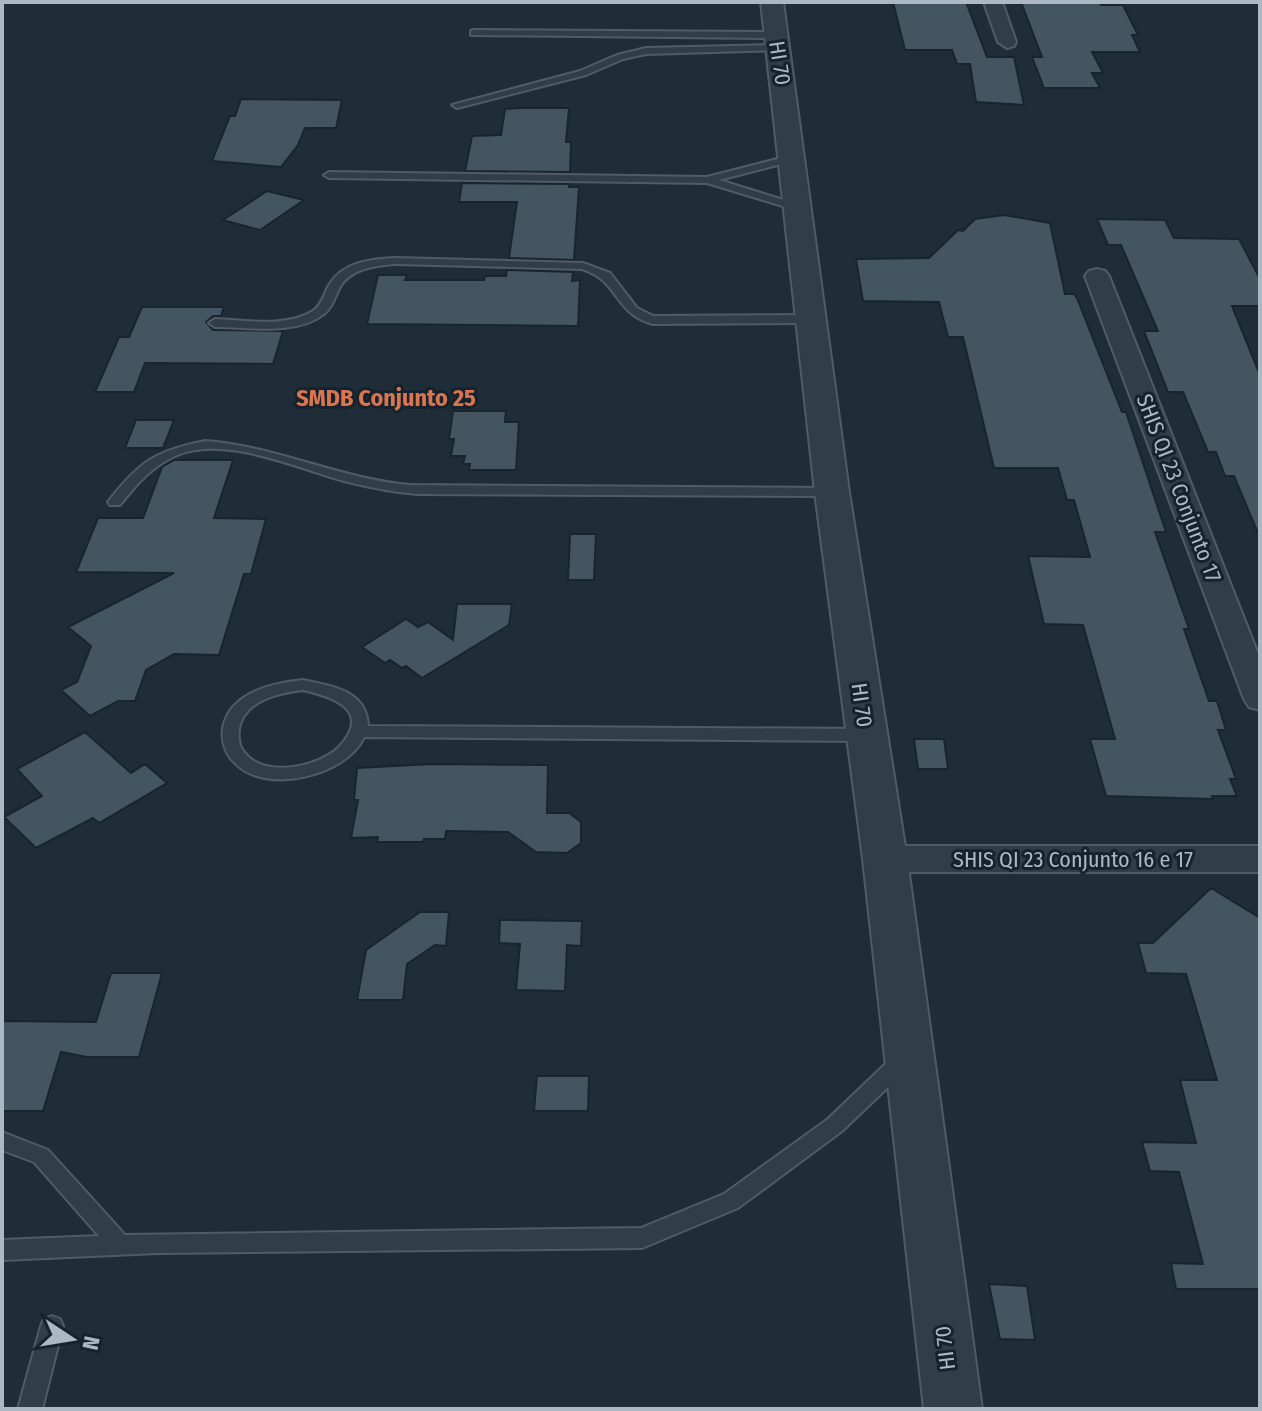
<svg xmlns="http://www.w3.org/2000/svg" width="1262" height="1411" font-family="'Fira Sans Condensed',sans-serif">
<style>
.building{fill:#435561;stroke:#19252e;stroke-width:2}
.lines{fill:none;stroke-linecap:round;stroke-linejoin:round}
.service-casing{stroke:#4f5c66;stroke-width:4}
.minor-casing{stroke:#4f5c66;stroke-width:4}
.tertiary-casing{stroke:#4f5c66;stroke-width:4}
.service{fill:#313e48;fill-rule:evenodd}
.minor{fill:#313e48;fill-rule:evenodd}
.tertiary{fill:#313e48;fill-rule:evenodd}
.labels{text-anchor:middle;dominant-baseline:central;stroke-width:6;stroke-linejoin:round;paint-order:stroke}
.street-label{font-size:22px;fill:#abb9c5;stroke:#17232c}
.neighbourhood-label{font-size:24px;font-weight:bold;fill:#da7551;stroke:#17232c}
</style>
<rect width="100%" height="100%" fill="#1e2d37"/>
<!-- building -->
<path class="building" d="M893,2H966L987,57H1014L1024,105L976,102L970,64H957L952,50H905Z
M1021,2H1099L1101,5H1123L1138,35H1132L1140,52H1092L1103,73H1092L1100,88H1044L1032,57H1042Z
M241,99L342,100L336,128H305L298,145L281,167L212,161L230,116H235Z
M520,108H569L566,142H571L570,172L465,171L472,136L501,135L505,109Z
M462,183L569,184V187H579L574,260L509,258L517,202H459Z
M267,191L304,200L260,230L223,220Z
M1004,215L1050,223L1065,294H1074L1077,298L1122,412H1126L1166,532H1155L1189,629H1184L1209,701H1217L1226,730H1218L1236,779H1230L1237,796H1212L1213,799L1106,796L1090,739H1115L1083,625L1044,624L1028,556L1090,557L1074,500H1067L1058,468H994L963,337H948L939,302L863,301L856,259L929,258L958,230L963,231L975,219Z
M1097,219L1165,220L1174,238L1239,239L1260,279V306H1232L1260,375V538L1234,476H1225L1216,452H1208L1183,392H1168L1144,331H1158L1121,245H1108Z
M507,270L573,272L572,281L580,280L578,326L367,324L378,275H407L405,280H484L485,276H506Z
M142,307H224L221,316H213L206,322L213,330L283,331L273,364L145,363L134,392H95L119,337H129Z
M453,411H506L505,422H519L516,470H469L470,464H463L465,456H451L454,439H449Z
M136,420H174L163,448H125Z
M174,460H233L214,518L266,519L251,574H244L219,655L174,654L146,670L135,701H118L90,716L61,690L77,682L91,646L68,627L174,573L76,572L98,518H143L162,467Z
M570,534H596L594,580H568Z
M457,604H512L509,625L422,678L406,666L402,668L390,660L385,663L362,647L406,619L418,627L428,622L453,640Z
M85,732L131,773L145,764L167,783L99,823L93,818L36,848L4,817L42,796L17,769Z
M914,739H944L948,769H918Z
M432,764L548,765L547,813H569L581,822V843L567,853L536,852L508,832L446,831L445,839H424L423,842H377L378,837L351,838L358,800H354L357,768Z
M1211,888L1260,918V1289H1176L1171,1263L1203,1264L1179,1172L1150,1171L1142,1142L1196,1143L1180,1080H1217L1186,974L1146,973L1138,943H1153Z
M420,912H449L446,946L435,945L407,964L403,1000H357L366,950Z
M500,920L582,921L581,946L567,945L565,991L516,990L520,944L499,943Z
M111,973H162L139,1057H87L61,1052L43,1111H2V1021L96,1022Z
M537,1076H589L588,1111H534Z
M989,1284L1027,1286L1035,1340L1000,1339Z"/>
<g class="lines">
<defs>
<path id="service" d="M474,30L775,32L780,35L775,38L471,35V31Z
M778,45L783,48L781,50L646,54L623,59L586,75L457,108L452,105L580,71L617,55L646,48Z
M793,155L798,158L797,160L719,180L803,206V210L799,211L707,183L329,178L324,175L329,172L707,177Z
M395,258L583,263L610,273L637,308L653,316L810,315L816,319L810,323L653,324C613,313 620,281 582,269L395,264C375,266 351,268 340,287C335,296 333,307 324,314C296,336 248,327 215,327L209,323L215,319C246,320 285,328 313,311C322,305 324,294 329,285C343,262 371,259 395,258Z
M205,441C276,446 340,479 410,485L832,488L839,492L832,496L417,494C392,492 368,487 344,481C296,468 224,434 175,456C151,467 136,485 120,505H110L108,502C139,462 155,451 205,441Z
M303,680C331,686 367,690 368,726L866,729L874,735L866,741L364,737C347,776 264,796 234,762C225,753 221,740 223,728C230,692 273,683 303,680ZM303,690C334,697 373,711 339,747C319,767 263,779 244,752C239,746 238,737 239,729C244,700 279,693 303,690Z
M902,1053L909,1055L912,1061L909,1067L842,1131L738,1208L642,1248L158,1253L2,1260V1240L99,1236L34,1162L2,1150V1132L48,1150L125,1235L641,1228L724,1194L828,1119L895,1055Z
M52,1316L60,1319L63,1326L42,1409H18L41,1326L44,1319Z"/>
<path id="minor" d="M984,2H1002L1016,42L1014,46L1007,48L998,42Z
M1097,269L1105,271L1109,276L1260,659V710L1249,707L1244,699L1085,276L1089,271Z
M885,846H1260V872H885L873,868L867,859L873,850Z"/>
<path id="tertiary" d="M761,2H783L849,492L907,859L982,1409H924L863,859L815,492Z"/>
</defs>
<!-- service casing -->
<use href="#service" class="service-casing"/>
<!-- minor casing -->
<use href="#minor" class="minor-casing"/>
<!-- tertiary casing -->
<use href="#tertiary" class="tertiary-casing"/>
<!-- service -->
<use href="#service" class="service"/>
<!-- minor -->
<use href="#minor" class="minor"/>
<!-- tertiary -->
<use href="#tertiary" class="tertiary"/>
</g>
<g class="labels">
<!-- street labels -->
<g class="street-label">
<text transform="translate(780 63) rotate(81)">HI 70</text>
<text transform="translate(1179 488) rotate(69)">SHIS QI 23 Conjunto 17</text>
<text transform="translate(862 705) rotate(82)">HI 70</text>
<text x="1073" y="859">SHIS QI 23 Conjunto 16 e 17</text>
<text transform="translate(945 1348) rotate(-97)">HI 70</text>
</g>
<!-- neighbourhood labels -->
<g class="neighbourhood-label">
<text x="386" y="398">SMDB Conjunto 25</text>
</g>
</g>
<!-- border -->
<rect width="1262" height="1411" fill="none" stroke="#abb9c5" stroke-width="8"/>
<!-- north arrow -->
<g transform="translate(72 1339) rotate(102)" stroke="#17232c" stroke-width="6" paint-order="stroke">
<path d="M0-6L14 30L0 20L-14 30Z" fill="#abb9c5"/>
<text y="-12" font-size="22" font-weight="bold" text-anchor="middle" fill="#abb9c5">N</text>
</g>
</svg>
